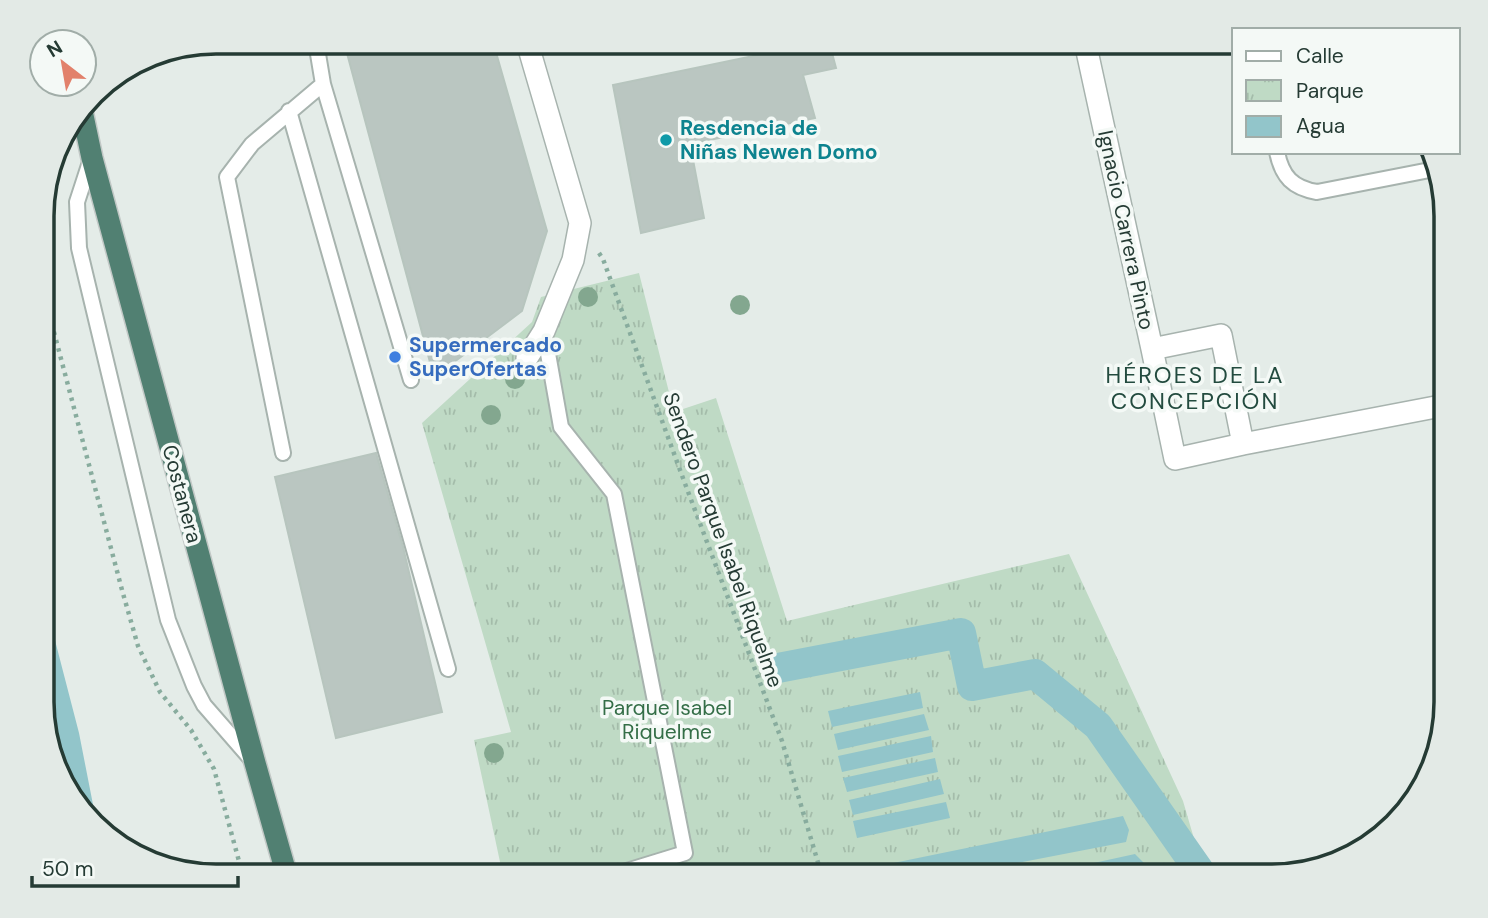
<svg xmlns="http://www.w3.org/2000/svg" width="1488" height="918" font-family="'DM Sans',sans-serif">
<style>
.park{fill:url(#park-tufts)}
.water{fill:#92c5ca}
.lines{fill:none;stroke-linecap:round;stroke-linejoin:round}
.canal{stroke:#92c5ca;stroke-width:30}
.building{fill:#bac6c1;stroke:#b7c5be;stroke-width:2}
.service-casing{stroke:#a7b3ae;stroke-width:18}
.minor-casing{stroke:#a7b3ae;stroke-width:24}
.trunk-casing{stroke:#c2c8c6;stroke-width:24}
.path{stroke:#88ac9e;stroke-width:4.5;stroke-dasharray:3.5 5;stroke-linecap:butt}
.service{stroke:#fff;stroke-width:14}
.minor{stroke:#fff;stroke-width:21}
.trunk{stroke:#518072;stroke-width:21}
.tree{fill:#83a78f}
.culture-dot{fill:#0f9aa8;stroke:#f4f9f6;stroke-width:2.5}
.shop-dot{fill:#3f7fe0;stroke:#f4f9f6;stroke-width:2.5}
.labels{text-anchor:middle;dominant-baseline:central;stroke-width:7;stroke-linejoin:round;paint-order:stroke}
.culture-label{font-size:21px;font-weight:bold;fill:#0d838f;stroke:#f4f9f6;text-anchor:start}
.street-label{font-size:21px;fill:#253b34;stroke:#f4f9f6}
.shop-label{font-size:21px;font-weight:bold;fill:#366cbe;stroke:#f4f9f6;text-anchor:start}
.park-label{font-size:21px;fill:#346e47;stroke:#f4f9f6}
.neighbourhood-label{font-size:23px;letter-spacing:2px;fill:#234b3f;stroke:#f4f9f6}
.rim{fill:none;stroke:#253b34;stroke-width:3.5}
</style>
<defs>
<pattern id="park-tufts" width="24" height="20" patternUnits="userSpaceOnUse" patternTransform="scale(1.75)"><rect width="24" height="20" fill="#bfdac5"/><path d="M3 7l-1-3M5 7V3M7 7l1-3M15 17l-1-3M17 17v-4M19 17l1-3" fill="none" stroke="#a4bcaa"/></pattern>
</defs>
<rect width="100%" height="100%" fill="#e4ece8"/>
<!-- park -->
<path class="park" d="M639,273L674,412L716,398L787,621L1069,554L1183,801L1205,876H503L474,740L511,732L422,423L532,322L541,297Z"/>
<!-- water -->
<path class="water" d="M43,594L79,733L97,825L71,798L43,724Z
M920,692L923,708L832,727L828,711Z
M924,714L929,730L838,750L834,734Z
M931,736L933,752L842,772L838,756Z
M935,758L938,772L847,792L843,778Z
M940,779L944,794L853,815L849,800Z
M946,802L950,818L857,838L853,821Z
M1123,816L1129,830L1126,842L949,876H873L869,868Z
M1135,854L1147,866L1145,876H1034Z"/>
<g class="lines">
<!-- canal -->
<path class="canal" d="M778,668L961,633L972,686L1035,674L1098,726L1203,876"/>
</g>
<!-- building -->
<path class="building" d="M344,42H493L547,231L522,311L434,377Z
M821,42H829L836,68L803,75L815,118L690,144L704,218L641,233L613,85Z
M376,453L403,547L442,712L336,738L275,477Z"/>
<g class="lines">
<defs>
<path id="service" d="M323,84L411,380
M289,111L448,669
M1277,152C1282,177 1293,188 1317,192L1435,169
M91,159L77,202L79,248L168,620L194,686L204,705L251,759
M544,331L561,427L614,494L685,853L620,873L618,876
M283,453L227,177L252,144L323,84L316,42"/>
<path id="minor" d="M527,42L580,223L573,260L544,331L527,358
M1085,42L1152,349L1175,459L1243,444L1446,405
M1152,349L1221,335L1243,444"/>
<path id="trunk" d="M82,111L92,158L255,763L287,876"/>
</defs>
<!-- service casing -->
<use href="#service" class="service-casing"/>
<!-- minor casing -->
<use href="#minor" class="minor-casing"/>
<!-- trunk casing -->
<use href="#trunk" class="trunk-casing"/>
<!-- path -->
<path class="path" d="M43,250L55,187L59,141
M599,253L603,259L684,481L782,741L822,876
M43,282L50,317L122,590L138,646L160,692L191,730L214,769L243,876"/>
<!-- service -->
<use href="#service" class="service"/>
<!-- minor -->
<use href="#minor" class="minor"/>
<!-- trunk -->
<use href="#trunk" class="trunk"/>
</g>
<!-- trees -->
<g class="tree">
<circle cx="588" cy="297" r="10"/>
<circle cx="740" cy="305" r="10"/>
<circle cx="515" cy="379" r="10"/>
<circle cx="491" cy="415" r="10"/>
<circle cx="494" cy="753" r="10"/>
</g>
<!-- markers -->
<circle class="culture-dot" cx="666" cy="140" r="7"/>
<circle class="shop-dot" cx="395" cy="357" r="7"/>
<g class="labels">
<!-- culture labels -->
<g class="culture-label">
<text x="680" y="128">Resdencia de<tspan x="680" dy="24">Niñas Newen Domo</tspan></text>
</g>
<!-- street labels -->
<g class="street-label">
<text transform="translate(1126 230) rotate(78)">Ignacio Carrera Pinto</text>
<text transform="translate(182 494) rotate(75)">Costanera</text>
<text transform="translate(723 540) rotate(70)">Sendero Parque Isabel Riquelme</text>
</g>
<!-- shop labels -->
<g class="shop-label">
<text x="409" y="345">Supermercado<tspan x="409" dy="24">SuperOfertas</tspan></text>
</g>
<!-- park labels -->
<g class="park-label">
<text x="667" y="708">Parque Isabel<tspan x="667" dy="24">Riquelme</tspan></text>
</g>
<!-- neighbourhood labels -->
<g class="neighbourhood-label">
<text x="1195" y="375">HÉROES DE LA<tspan x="1195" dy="26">CONCEPCIÓN</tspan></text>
</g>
</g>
<!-- crop -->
<path d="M0 0H1488V918H0ZM216 54H1272A162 162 0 0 1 1434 216V702A162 162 0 0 1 1272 864H216A162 162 0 0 1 54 702V216A162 162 0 0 1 216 54Z" fill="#e3eae6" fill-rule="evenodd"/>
<path class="rim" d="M216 54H1272A162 162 0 0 1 1434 216V702A162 162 0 0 1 1272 864H216A162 162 0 0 1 54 702V216A162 162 0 0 1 216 54Z"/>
<!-- legend -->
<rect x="1232" y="28" width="228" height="126" fill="#f4f9f6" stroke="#a1ada8" stroke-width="2"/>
<rect x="1246" y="51" width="35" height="10" fill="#ffffff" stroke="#a1ada8" stroke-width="2"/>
<text x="1296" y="63" font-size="21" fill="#253b34">Calle</text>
<rect x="1246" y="80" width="35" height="21" fill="url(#park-tufts)" stroke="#a1ada8" stroke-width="2"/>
<text x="1296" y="98" font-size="21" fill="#253b34">Parque</text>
<rect x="1246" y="116" width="35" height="21" fill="#92c5ca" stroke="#a1ada8" stroke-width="2"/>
<text x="1296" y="133" font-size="21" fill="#253b34">Agua</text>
<!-- north arrow -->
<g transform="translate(63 63) rotate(329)"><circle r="33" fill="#f4f9f6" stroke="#a1ada8" stroke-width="2"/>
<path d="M0-5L12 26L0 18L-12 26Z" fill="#e2816b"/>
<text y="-10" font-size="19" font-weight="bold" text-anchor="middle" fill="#253b34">N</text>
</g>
<!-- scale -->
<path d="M32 876v10h206v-10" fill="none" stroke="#253b34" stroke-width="3.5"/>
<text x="42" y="876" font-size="21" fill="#253b34" stroke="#f4f9f6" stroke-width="5" paint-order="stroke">50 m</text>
</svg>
